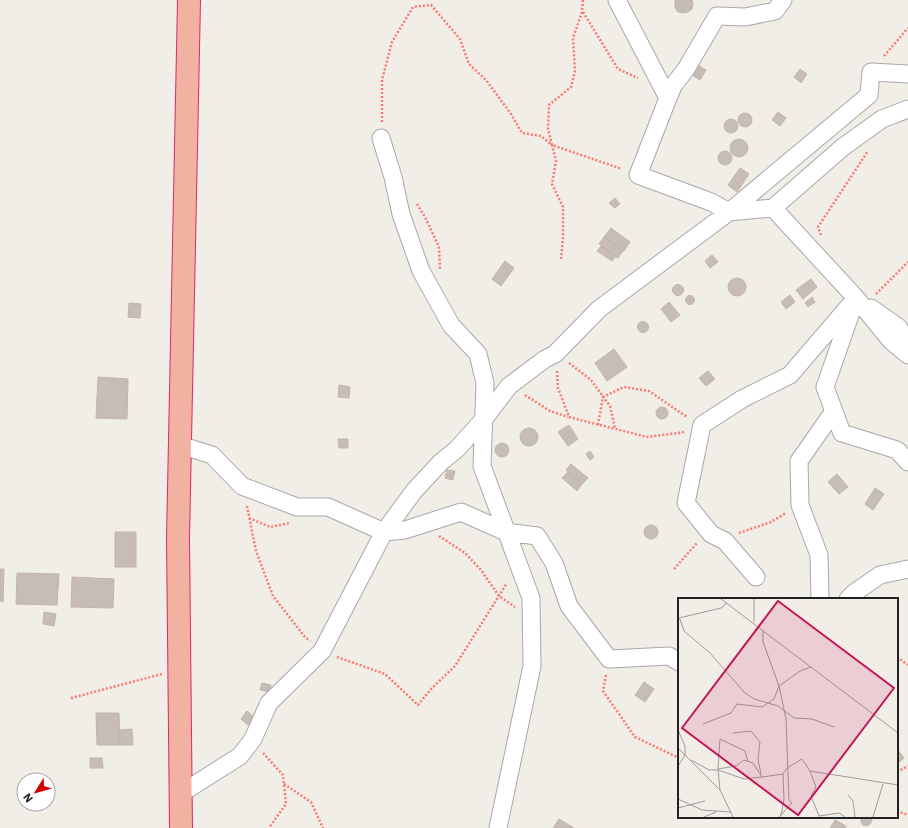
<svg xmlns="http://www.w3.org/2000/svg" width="908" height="828" font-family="'IBM Plex Sans',sans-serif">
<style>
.building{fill:#c6bdb7;stroke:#c3b4aa}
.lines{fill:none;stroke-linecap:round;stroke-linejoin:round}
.minor-casing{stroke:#a8a8a8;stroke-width:19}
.trunk-casing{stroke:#dc286a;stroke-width:24}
.path{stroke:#fa7a70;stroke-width:2.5;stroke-dasharray:2 2;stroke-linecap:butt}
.minor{stroke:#fff;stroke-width:17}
.trunk{stroke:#f2b2a2;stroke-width:22}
.inset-road{fill:none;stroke:#9e9c98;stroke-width:1}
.view{fill:#c2185b;fill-opacity:0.15;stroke:#c2185b;stroke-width:2}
.inset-edge{fill:none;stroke:#212121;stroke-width:2}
</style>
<rect width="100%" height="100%" fill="#f1eee8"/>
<!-- building -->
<path class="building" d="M675,0H692L693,4L692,9L688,12L683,13L678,12L675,8Z
M698,65L706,70L700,80L692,75Z
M800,69L807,74L801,83L794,77Z
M778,112L786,118L780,126L772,120Z
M738 120a7 7 0 1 1 14 0a7 7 0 1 1-14 0Z
M724 126a7 7 0 1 1 14 0a7 7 0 1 1-14 0Z
M730 148a9 9 0 1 1 18 0a9 9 0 1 1-18 0Z
M718 158a7 7 0 1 1 14 0a7 7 0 1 1-14 0Z
M740,168L749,174L737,192L728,185Z
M615,198L620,204L615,208L609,203Z
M611,228L630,242L624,251L604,237Z
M604,237L623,251L618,258L599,244Z
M601,246L616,256L612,261L597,251Z
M712,255L718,262L710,268L705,261Z
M505,261L514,268L501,286L492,279Z
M728 287a9 9 0 1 1 18 0a9 9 0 1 1-18 0Z
M811,279L817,287L803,299L796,290Z
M672.5 290a5.5 5.5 0 1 1 11 0a5.5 5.5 0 1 1-11 0Z
M790,295L795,302L786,309L781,302Z
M685.5 300a4.5 4.5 0 1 1 9 0a4.5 4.5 0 1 1-9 0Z
M812,297L815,302L808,307L805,303Z
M669,302L680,315L671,322L661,309Z
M129,303L141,304L140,318L128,317Z
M637.5 327a5.5 5.5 0 1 1 11 0a5.5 5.5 0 1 1-11 0Z
M614,349L627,367L607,381L595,363Z
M708,371L715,379L706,386L699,378Z
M98,377L128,379L127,419L96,418Z
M339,385L350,387L349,398L338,397Z
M656 413a6 6 0 1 1 12 0a6 6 0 1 1-12 0Z
M569,425L578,439L568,446L558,432Z
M520 437a9 9 0 1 1 18 0a9 9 0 1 1-18 0Z
M338,439H348V448H339Z
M495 450a7 7 0 1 1 14 0a7 7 0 1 1-14 0Z
M590,451L594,457L590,460L586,454Z
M571,464L588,478L582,484L566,470Z
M447,470L455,471L453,480L445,478Z
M568,472L582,484L577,491L562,478Z
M837,474L848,487L839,494L828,482Z
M875,488L884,494L873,510L865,504Z
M644 532a7 7 0 1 1 14 0a7 7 0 1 1-14 0Z
M115,532H136V567H115Z
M0,569H4L3,602L0,601Z
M17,573L59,574L57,605L16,604Z
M72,577L114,579L113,608L71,607Z
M44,612L56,614L54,626L43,624Z
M644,682L654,689L645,702L635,695Z
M262,683L271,685L270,692L260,690Z
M247,711L255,718L248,725L241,719Z
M96,713H119L120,745H97Z
M132,729L133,745H120L119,730Z
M898,750L904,758L898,763L897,751Z
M90,758H102L103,768H90Z
M861,817H871L872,821L870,824L867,826L863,825L861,822Z
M559,819L574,828H553Z
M835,820L846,826L845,828H830Z"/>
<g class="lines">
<defs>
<path id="minor" d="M617,0L668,98L638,175L711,202L729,212L773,208L856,298L825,387L842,433L897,450L908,462
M668,98L673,86L686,69L717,16L745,17L775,11L783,0
M381,138L393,177L401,214L421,271L451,325L478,354L485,383L482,466L531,598L532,666L498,828
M773,208L843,147L882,119L908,109
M856,298L891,341L908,355
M871,308L898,327L908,342
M180,445L212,455L242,486L297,507H328L384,532L405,530L461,512L506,532L537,536L554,563L569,606L609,659L669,656L679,662
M756,577L725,541L711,534L686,503L702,425L742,399L790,375L850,305
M820,599L819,555L800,505L799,461L834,411
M848,599L854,593L880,575L908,569
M180,794L240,756L253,739L269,703L322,651L384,532L414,491L441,462L457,449L484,419L509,386L545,359L555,354L599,309L729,212L869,95L871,72L908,74"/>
<path id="trunk" d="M181,828L178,538L189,0"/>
</defs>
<!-- minor casing -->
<use href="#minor" class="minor-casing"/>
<!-- trunk casing -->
<use href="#trunk" class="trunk-casing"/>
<!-- path -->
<path class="path" d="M583,0L582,12L573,38L575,71L571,87L549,105L548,129L552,145L622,169
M583,12L618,69L638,78
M884,56L908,28
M382,122V80L392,42L413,7L431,5L460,39L469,64L486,80L511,114L522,133L541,136L552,145L556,161L552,184L563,207V238L561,260
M417,204L425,217L439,247L440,270
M821,235L818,227L868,151
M876,294L908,262
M569,363L591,380L610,406L615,429
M557,371L558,388L569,417L647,437L685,432
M525,395L550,411L568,417
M598,425L603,397L624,387L649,391L687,417
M247,506L256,551L273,596L305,637L310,641
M249,518L270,527L290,523
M739,533L771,522L786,513
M439,536L465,553L481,570L499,596L515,607
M674,569L697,543
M337,657L385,674L418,705L431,689L455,666L507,583
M897,657L908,665
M606,675L603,691L635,737L679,758
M71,698L162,674
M263,753L283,775L286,804L269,828
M897,772L908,766
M284,784L311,802L323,828
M897,811L908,815"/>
<!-- minor -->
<use href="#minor" class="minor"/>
<!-- trunk -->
<use href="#trunk" class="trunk"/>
</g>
<!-- overview -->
<g transform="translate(678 598)">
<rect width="220" height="220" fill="#f1eee8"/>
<path class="inset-road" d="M43,1L220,135M1,20L43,10L49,5M0,22L2,21L6,33L32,55L66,94L76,101L100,108L116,120L134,121L156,129M76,24V1M85,33V44L101,88L108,121L111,202L114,205L101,219M0,53V68M0,114V128M25,126L53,115L59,106L84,109L96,101L101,88L122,73L133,69M0,132L7,148V157L0,168M55,135L73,133L82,144L80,161L83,176M0,150L42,192L55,219M13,162L31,172H40L66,181L84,179M40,171L42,141L67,153L70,164M132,173L138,189L133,198L141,218L161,215L167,219M42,192L40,171L58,168L66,162L75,165L84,179L105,176L109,170L124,161L132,173L220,187M170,197L175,203L177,219M0,201L24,212L53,214M0,210L27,203M103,218L106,201L105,176M26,219L38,214M195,219L205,186"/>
<path class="view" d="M100,3L216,90L120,217L4,130Z"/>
<rect width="220" height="220" class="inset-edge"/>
</g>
<!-- north arrow -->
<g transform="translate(36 792) rotate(233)"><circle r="19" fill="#ffffff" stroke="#a6a6a6"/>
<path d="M0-3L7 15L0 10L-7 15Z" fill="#d20005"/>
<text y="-6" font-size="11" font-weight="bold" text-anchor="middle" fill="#212121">N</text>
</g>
</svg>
